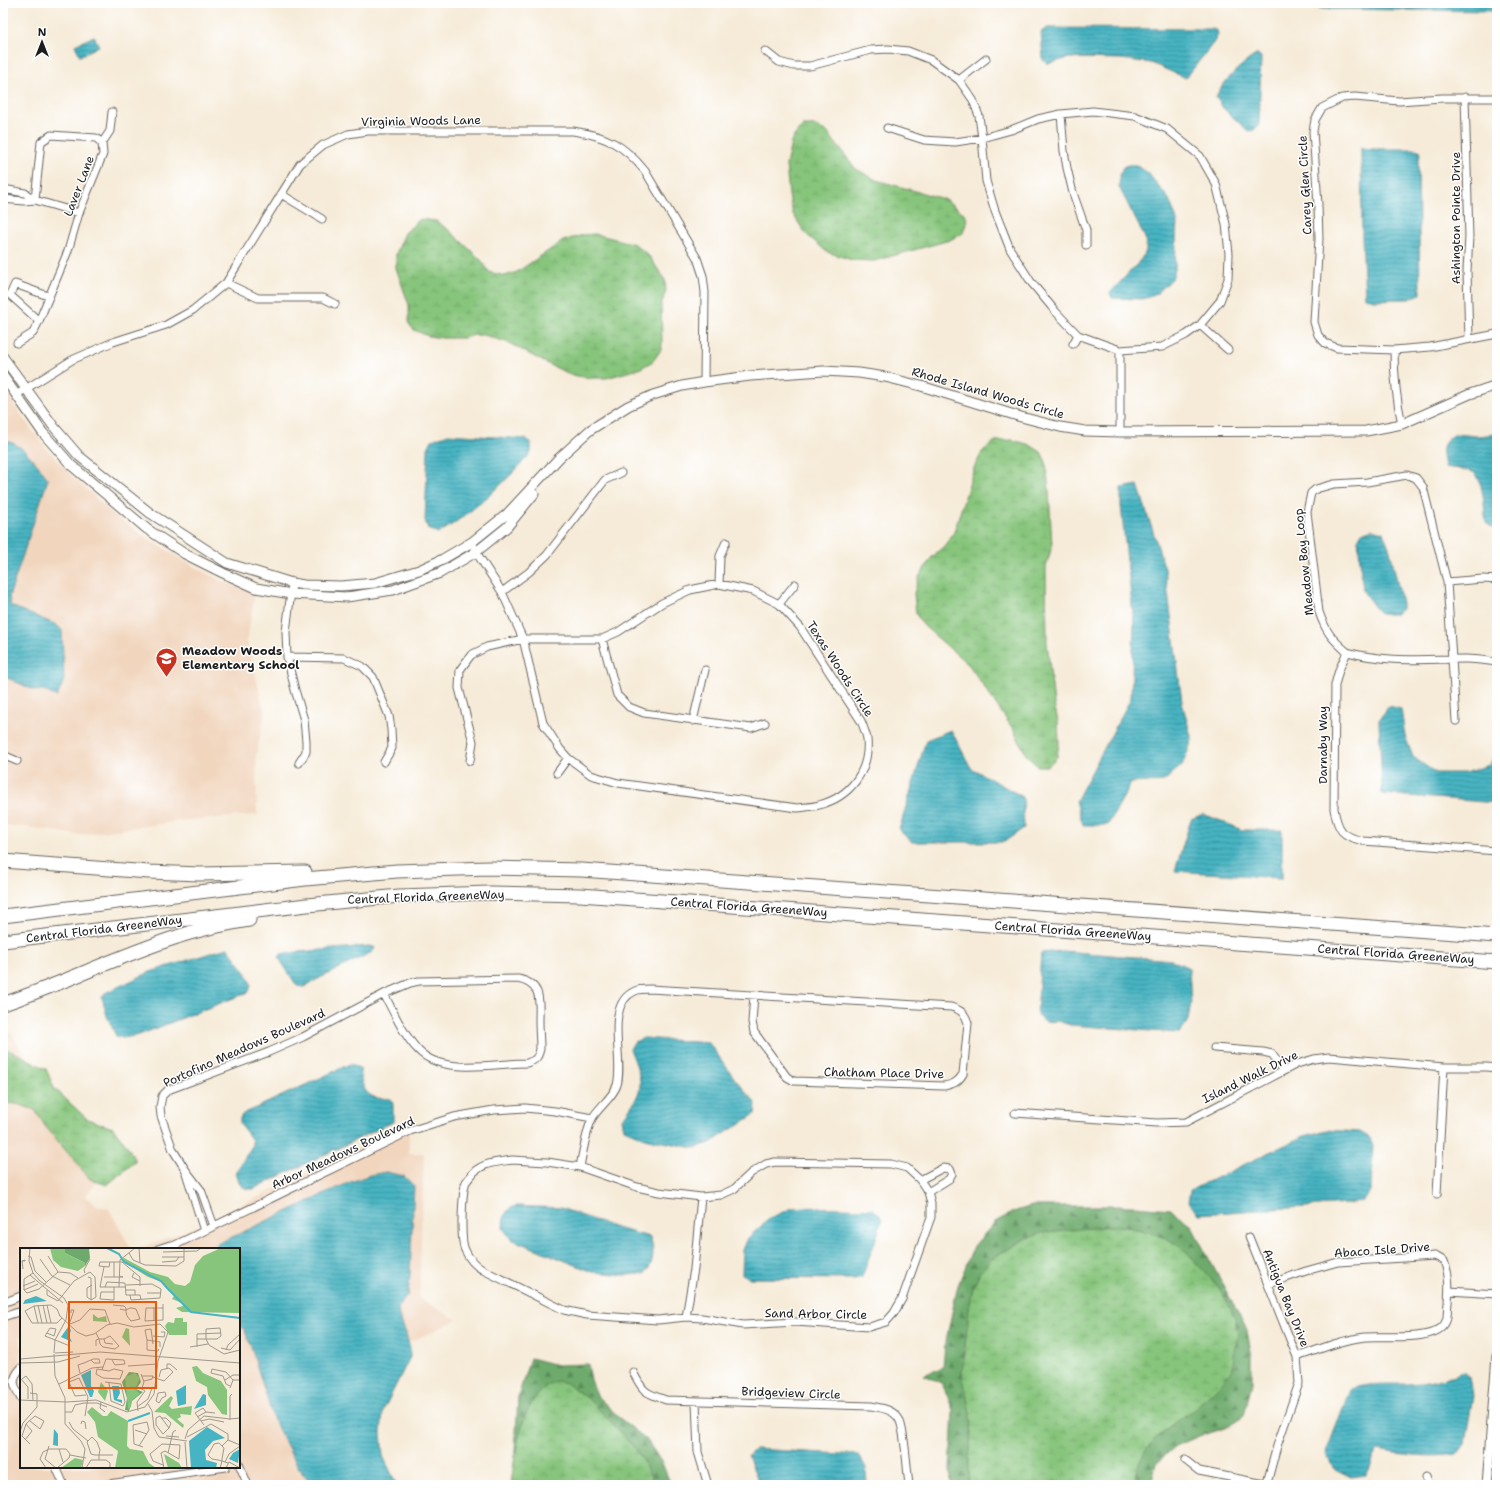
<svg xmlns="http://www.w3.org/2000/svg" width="1500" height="1488" font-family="'Shantell Sans',sans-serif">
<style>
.built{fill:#f1d5bd}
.forest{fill:url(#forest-firs);stroke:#446344}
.wetland{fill:url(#wetland-marsh);stroke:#52704c}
.water{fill:url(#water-rules);stroke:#31686f}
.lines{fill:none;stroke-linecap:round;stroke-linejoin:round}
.minor-casing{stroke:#68645e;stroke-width:9}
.tertiary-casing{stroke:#68645e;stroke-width:11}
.motorway-casing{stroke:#68645e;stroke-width:15}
.minor{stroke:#fff;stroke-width:7}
.tertiary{stroke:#fff;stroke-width:9}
.motorway{stroke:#fff;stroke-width:13}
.labels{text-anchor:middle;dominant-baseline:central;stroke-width:3;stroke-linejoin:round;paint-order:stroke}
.street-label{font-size:12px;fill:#1c1c1c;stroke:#fff}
.poi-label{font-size:12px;font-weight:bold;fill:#1c1c1c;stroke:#fff;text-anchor:start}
.inset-river{fill:none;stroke:#46b4c2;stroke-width:2}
.inset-road{fill:none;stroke:#9f988d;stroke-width:1}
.view{fill:#e8590c;fill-opacity:0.15;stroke:#e8590c;stroke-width:2}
.inset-edge{fill:none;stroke:#1c1c1c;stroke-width:2}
</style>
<defs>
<pattern id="forest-firs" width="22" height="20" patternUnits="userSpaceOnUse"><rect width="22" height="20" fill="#6daa6c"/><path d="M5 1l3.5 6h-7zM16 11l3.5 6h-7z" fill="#598a58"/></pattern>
<pattern id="wetland-marsh" width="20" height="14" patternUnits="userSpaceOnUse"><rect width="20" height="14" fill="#87c57c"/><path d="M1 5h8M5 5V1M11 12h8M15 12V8" fill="none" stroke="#74a96b"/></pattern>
<pattern id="water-rules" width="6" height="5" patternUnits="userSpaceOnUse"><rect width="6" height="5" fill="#46b4c2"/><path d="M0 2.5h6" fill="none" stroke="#3a929d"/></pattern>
</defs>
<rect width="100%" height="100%" fill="#fff"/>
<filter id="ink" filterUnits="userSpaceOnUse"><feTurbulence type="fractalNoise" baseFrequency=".025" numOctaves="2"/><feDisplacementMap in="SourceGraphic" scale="8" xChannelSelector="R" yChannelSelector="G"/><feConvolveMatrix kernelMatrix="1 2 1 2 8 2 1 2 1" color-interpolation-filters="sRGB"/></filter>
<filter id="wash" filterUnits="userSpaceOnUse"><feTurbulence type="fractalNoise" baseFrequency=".012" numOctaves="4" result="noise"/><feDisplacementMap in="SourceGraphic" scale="16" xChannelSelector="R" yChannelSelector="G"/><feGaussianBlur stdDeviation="0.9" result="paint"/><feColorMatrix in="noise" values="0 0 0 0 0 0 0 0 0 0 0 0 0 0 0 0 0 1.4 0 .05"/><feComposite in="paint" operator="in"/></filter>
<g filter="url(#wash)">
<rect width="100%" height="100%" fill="#f6ebd8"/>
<!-- built -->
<path class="built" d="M3,389L31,429L49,451L66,470L112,513L142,535L196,568L222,581L255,593L247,641L265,714L256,755L257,815L188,820L79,835L28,827L3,826Z
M11,1032L95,1185L85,1195L95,1205L109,1209L131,1249H21V1467H239V1249H137L192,1229L409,1124V1153H424L419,1298L457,1320L354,1368L368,1485H3V1035Z"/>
<!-- forest -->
<path class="forest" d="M1032,1206H1136L1170,1209L1191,1225L1247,1330L1252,1357V1383L1244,1416L1226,1428L1199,1436L1176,1446L1156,1463L1152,1481L1153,1485H951L950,1470L953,1410L942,1383L924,1375L943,1367L945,1345L958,1285L974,1246L995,1222L1013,1212Z
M530,1358L557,1365L588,1364L591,1380L598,1397L622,1420L646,1439L662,1463L671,1485H513L518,1397Z"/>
<!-- wetland -->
<path class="wetland" d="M802,126H814L826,131L856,169L876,180L944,199L965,214L967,221L963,233L950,240L874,261L852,260L827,252L805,233L793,214L789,195L786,165L792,139Z
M420,219L436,221L450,231L481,260L489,272L505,276L517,272L563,241L583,235L595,234L635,244L649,256L665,280L666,291L661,305L662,344L661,350L653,361L639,369L606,378H589L572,375L548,364L509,343L484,335H474L464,338H442L428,336L414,330L409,324V305L396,268V254L405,233Z
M1013,440L1030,445L1041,452L1046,462L1049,490L1052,546L1046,567L1047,643L1054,704L1058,721L1059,743L1057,757L1048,766H1037L1027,756L1013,729L969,665L924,626L916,614L914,593L919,577L932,557L945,545L954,532L974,468L982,452L995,441Z
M3,1048L22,1056L46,1069L54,1088L87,1119L113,1128L126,1144L136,1161L107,1185L90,1179L45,1126L35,1110L17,1104L3,1103Z
M1114,1226L1134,1228L1166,1238L1181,1247L1218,1286L1229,1305L1235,1319L1238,1333L1232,1369L1223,1382L1212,1393L1191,1411L1159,1435L1148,1448L1139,1462L1134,1485H969V1463L972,1421L962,1373L969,1310L973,1288L980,1273L991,1259L1025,1239L1046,1232Z
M556,1381L566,1383L587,1398L610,1421L632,1445L642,1459L655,1485H511C515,1455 522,1391 556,1381Z"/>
<!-- water -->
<path class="water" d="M1315,3H1497V11L1324,9L1317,8Z
M1047,28L1211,29L1217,30L1218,34L1214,42L1186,78L1151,63L1121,59L1069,58L1047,64L1043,60L1041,32Z
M94,36L99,46L80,56L75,45Z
M1258,54L1261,57L1259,124L1254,130L1248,131L1223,108L1216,97C1221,83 1244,61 1258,54Z
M1361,148L1372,149H1416L1421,151L1418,163L1420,294L1409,299L1373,300L1365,297L1362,237Z
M1128,165H1136L1148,173L1169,199L1177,220L1175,270L1172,279L1155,295L1143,299L1112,298L1110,293L1139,262L1146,251V240L1119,187L1120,174L1123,167Z
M448,434L526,439L531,442V453C506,482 472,513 439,533L428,529L425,520L428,448L432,440Z
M1455,434L1477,436L1497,434V531L1486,523C1484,511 1484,478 1473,472C1469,470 1451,468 1445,467C1442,449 1439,445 1455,434Z
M3,440C23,443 37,464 48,479L9,597L11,606L57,625L62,630L64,680L57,697L43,690L36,691L3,676Z
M1138,485L1165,569L1182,702L1192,740L1183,764L1164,781L1131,783L1108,825H1083L1076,801L1131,698L1134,624L1121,506V488Z
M1372,529L1383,532L1390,550L1402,603V609L1396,614H1381L1376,609L1363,591L1358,540L1362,533Z
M1389,706L1401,709L1405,736L1413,757L1436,773H1465L1489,765L1497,753V803L1382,794L1379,720Z
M951,730L971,768L1023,797L1024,828L1004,842H912L899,830L926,740Z
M1203,814L1224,822L1242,830H1282V878L1175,871L1191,819Z
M369,946L374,947L375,949L372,952L312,982L304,987L297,986L279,958L281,954L286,953Z
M228,948L247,974L251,985L249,992L139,1035L123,1038L116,1036L107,1016L102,997L105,993L150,972L220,950Z
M1062,951L1172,960L1189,968L1191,1004L1187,1024L1179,1033L1070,1025L1058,1021L1046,1022L1037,1016L1041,953Z
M644,1038L709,1043L735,1079L756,1104L755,1114L710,1143L694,1148L648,1139L624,1129L622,1119C629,1109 639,1098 640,1086C641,1075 634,1059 630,1049L634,1042Z
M350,1064L354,1065L360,1069C361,1082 363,1094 377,1098C382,1099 386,1098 391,1099L393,1104V1122L253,1189C242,1190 238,1183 236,1172L252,1146V1140L240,1124V1118L243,1114Z
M1327,1130L1360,1132L1370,1138L1373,1145L1371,1191L1363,1201L1349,1204L1199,1214L1188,1202L1190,1191L1197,1187L1304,1136Z
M386,1172L404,1176L414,1186L410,1275L408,1294L398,1308L399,1316L406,1333L410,1349V1357L383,1411L381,1433L383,1456L395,1481L399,1485H314L301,1472L274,1421L250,1344L244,1329L239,1325V1249H213L217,1244L348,1183L370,1175Z
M516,1206L561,1208L616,1228L650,1237C655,1250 654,1263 645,1274L624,1275L593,1272L511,1239L503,1228L504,1216L510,1208Z
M806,1207L873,1209L879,1214L882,1220L874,1245L862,1277L854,1279L750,1278L742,1274L743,1250L748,1238L770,1218L792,1208Z
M1464,1372L1470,1377L1473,1396L1465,1443L1457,1454C1430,1458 1405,1455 1379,1450C1372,1456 1372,1467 1366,1475L1351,1477L1333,1468L1326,1453L1350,1389C1373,1381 1398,1386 1421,1383C1436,1381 1450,1377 1464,1372Z
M755,1449L859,1455L866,1468L867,1485H760L748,1456Z"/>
</g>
<g filter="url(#ink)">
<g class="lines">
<defs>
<path id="minor" d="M765,51L779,62L794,66H810L871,50L888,49L908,51L931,60L959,80L973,100L979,116L982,138L986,181L995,211L1010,249L1031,282L1056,312L1078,335L1120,350L1162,347L1186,335L1200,325L1220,301L1228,279L1229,254L1226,224L1216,184L1200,156L1167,129L1135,116L1093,111L1061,114L1038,119L1011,130L982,138L955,142L924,140L887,128
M959,80L986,59
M1465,97L1469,237L1467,271L1469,339
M1497,98H1442L1399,101L1355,97L1342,98L1322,108L1315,120L1313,131L1318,205L1319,239L1314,322L1318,335L1325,343L1337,348L1394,350L1430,347L1497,334
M1061,114L1064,151L1067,168L1073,193L1086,230V245
M102,143L110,131L112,112
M3,189L25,193L35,200L79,213
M281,194L322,219
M3,199L24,201L35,200
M226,283L258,298H323L335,304
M39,321L10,295L15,284L48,296
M1200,325L1228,350
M17,343L33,333L39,321L68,251L79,213L103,154L102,143L96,138L51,135L41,142L35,200
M1073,344L1078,335
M1120,350V432
M1394,350C1394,377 1396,398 1402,424
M16,395L72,360L113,342L166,325L193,310L226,283L300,164L323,145L348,134L368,131H573C607,136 624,145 645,171L697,258L703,276L705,292L704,382
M1447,582L1483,579L1497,580
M292,583L286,632L287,657L295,690L304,720L306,741V752L299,763
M719,584L720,556L726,542
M502,592L529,572L547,555L605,480L621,473
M779,604L795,584
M602,639L617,695L629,707L644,713L751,728L765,723
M1347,652C1331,638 1326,632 1319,612L1307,512L1311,493L1316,489L1334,484L1367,482L1407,475L1416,478L1423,487L1447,582L1456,721
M287,657L344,658L362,666L373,677L389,716L391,729L392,748L384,762
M1497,662C1487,661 1476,659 1466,659C1425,659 1387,663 1347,652L1339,670L1335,685L1334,809C1338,831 1342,836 1363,841L1497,851
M693,721L705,670
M3,755L17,761
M470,761L473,742L459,688L460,670L471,655L487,647L523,639H602L618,632L662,603L690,590L719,584L753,591L779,604L800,627L861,721C863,726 866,733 867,739C870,771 850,797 819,805C812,807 804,807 797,808L618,783L591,775L568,758L560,749L543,723L523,639L502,592L476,552L472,542
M557,773L568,758
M1214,1048L1263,1052L1272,1054L1284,1071
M1015,1113L1157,1123L1186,1122L1297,1064L1314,1059L1329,1057L1444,1067H1486L1497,1068
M512,1160L547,1162L580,1167L637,1187L659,1192L701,1197L721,1195L734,1189L751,1173L766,1164L775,1162L891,1164L907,1168L920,1180L928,1192L931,1203V1217L902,1299L894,1313L886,1322L869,1327L795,1322L743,1325L702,1318L686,1317L658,1320L587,1315L564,1310L483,1270C474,1265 469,1259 465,1250C460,1240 462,1192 466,1182C468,1179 472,1175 474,1172C485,1162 499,1162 512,1160Z
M580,1167C582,1156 588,1125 593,1117C600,1106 613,1097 617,1085C625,1059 603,1005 635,991C639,989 645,989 650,989L951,1007C961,1010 965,1013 968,1023L963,1074C958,1082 954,1084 944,1086L794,1081L787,1077L754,1032L752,1022L754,995
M186,1173L204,1231
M920,1180L943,1168L950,1169L952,1174L949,1179L928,1192
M1437,1194L1444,1067
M214,1226L201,1190L185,1169L173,1150L161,1116L160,1107L162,1096L168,1090L269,1052L303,1037L384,994L410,983L419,981L518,979C543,984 539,1001 539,1021C539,1030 540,1040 540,1049C538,1058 536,1060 527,1063C495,1063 442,1076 418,1050C403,1034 394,1013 384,994
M1249,1237L1297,1357L1299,1383L1277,1446L1267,1483
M158,1249L170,1245
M167,1249L410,1131L454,1117L494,1110L525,1108L555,1111L592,1118
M1269,1284L1306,1271L1338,1262L1435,1256L1444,1261C1450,1276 1449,1287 1448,1303C1447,1309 1448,1316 1446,1321C1438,1343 1384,1335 1365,1337C1341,1340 1320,1349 1297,1357
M1449,1291L1497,1294
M3,1303L21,1296
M3,1317L21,1311
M686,1317L694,1269L701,1197
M21,1368C10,1380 14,1386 21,1399
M633,1372C643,1392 645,1393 666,1400L871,1406C881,1408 893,1409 899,1419C905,1429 907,1471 909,1485
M696,1401L698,1452L708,1485
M1185,1460L1199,1471L1270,1485
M239,1464L248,1485
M56,1467L64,1485
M1425,1477L1428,1485
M102,1485L226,1467"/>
<path id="tertiary" d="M3,357L54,427L79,456L150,513L227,563L292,583L304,585L341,586L375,583L419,570L443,559L472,542L507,514L559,458L590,430L628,406L653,395L682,386L704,382L750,376L824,371L859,373L885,377L921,386L1021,417L1060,427L1085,431L1120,432L1366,431L1402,424L1470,394L1497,385
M3,376L43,433L71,465L147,529L185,554L223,573L256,588L291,594L347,597L393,590L440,573L476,552L507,527L534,494
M1487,1485L1497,1356"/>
<path id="motorway" d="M3,861L149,872L200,874L305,872
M3,916L305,879L397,871L489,868L581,870L623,873L1497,936
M3,941L307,905L399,896L489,893L580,895L621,898L1497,962
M3,1004C62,984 118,956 177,937C200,929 225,924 249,920"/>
</defs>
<!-- minor casing -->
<use href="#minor" class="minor-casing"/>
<!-- tertiary casing -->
<use href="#tertiary" class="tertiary-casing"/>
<!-- motorway casing -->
<use href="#motorway" class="motorway-casing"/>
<!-- minor -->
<use href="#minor" class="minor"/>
<!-- tertiary -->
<use href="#tertiary" class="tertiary"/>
<!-- motorway -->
<use href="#motorway" class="motorway"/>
</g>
</g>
<!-- icons -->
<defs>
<symbol id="school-pin" viewBox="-11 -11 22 30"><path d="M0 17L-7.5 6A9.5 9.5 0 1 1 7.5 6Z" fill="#c8321e" stroke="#fff"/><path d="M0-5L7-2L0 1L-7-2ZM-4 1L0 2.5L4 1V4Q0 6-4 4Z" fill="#fff"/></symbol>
</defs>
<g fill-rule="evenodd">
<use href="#school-pin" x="154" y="646" width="25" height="34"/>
</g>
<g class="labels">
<!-- street labels -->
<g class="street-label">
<text transform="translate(421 121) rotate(-1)">Virginia Woods Lane</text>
<text transform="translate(1305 185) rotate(-93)">Carey Glen Circle</text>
<text transform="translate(79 186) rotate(-69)">Laver Lane</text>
<text transform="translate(1456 218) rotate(-90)">Ashington Pointe Drive</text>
<text transform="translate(988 393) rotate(16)">Rhode Island Woods Circle</text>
<text transform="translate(1304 562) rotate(-96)">Meadow Bay Loop</text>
<text transform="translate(840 669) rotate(57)">Texas Woods Circle</text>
<text transform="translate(1323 745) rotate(-90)">Darnaby Way</text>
<text transform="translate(426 897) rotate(-2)">Central Florida GreeneWay</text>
<text transform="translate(749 907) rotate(4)">Central Florida GreeneWay</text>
<text transform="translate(104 929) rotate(-7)">Central Florida GreeneWay</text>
<text transform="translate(1073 931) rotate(4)">Central Florida GreeneWay</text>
<text transform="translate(1396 954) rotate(4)">Central Florida GreeneWay</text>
<text transform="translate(244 1048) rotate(-24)">Portofino Meadows Boulevard</text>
<text transform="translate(884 1073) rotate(1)">Chatham Place Drive</text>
<text transform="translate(1250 1077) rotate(-26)">Island Walk Drive</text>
<text transform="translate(343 1153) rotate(-25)">Arbor Meadows Boulevard</text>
<text transform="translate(1382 1250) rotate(-4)">Abaco Isle Drive</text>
<text transform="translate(1286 1298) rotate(68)">Antigua Bay Drive</text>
<text transform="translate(816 1314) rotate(1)">Sand Arbor Circle</text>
<text transform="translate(791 1393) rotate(2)">Bridgeview Circle</text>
</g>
<!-- poi labels -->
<g class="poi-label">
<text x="182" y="651">Meadow Woods<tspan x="182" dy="14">Elementary School</tspan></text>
</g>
</g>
<!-- overview -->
<g transform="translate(20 1248)">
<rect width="220" height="220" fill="#f6ebd8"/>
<path d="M45,0H69L70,10L65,18V15L45,5ZM109,124L118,125L121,134L116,141L123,144L112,153L109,163L105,162L107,150L102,134Z" fill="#6daa6c"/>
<path d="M30,0H45V5L65,15V18L58,23L41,19L33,12ZM201,0H220V65L162,64L156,60L163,58L162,55L152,51L154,48L142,34L128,29L101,12L104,10L130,24L148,29L155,36L165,38L170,34L175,17L183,8ZM73,66L78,70L86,68L87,74L73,73ZM106,80L109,81L110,98L102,89ZM177,118L183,125L201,133L207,142V167L202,166L188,147L187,139L176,133L172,119ZM115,125L120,130L115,141L120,146L112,152L111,159L108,161L105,129ZM81,134L88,143L85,153L78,144ZM151,148L153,150L149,158L152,161L172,158L171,167L160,166L161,169L157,171L164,177L163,180L145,165L134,164ZM72,159L83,168H87L91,163L108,173L107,198L110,201L123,203L129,215L136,220H95L98,203L78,189L75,174L67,164ZM144,206L159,215L162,220H148ZM55,210L63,212L61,220H41Z" fill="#87c57c"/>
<path d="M155,70H163V74H167V87H149L145,78L148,74L154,75Z" fill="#87c57c"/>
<path d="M16,48L27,53L3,56L5,52ZM48,79L51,82L49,88L52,94L41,89ZM71,122V138L74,143L72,149H70L61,127ZM166,137V156L158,158L156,143ZM92,138H99L100,145L97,151L102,152V155L94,152ZM183,146L186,147V157L174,161ZM187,179L205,190L193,193L185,202L186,212L197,215L196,220H171L169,193ZM34,181L38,186V198L33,197ZM220,201L218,215L209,211L213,205Z" fill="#46b4c2"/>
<path class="inset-river" d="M87,0L99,6L104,14L141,33L148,41M148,41L171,64L220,70M108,173L130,165"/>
<path class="inset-road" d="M10,0L9,13L13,25L20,33L44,50L48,57L46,72L35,92L34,105M119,0L120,15M143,4L177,3L181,0M109,5L113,12L125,17L156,18L164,13V0M8,8L11,9L15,23L26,34M28,8L38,24M142,9H164M20,11L32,28L50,37M2,13L5,12V13H2L3,21M90,14L89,19L79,18L80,14H102L120,29V38M142,14L156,13L159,9M84,19L80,39H106M13,25L4,31V42L7,45L19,41L38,24L50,25L58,30M65,25L64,22L70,11M114,25L112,29L120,33M10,27L43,55M68,29L71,30V52M84,29H103L99,28M94,29V14M106,37L132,36L141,41L140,50L111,52L110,47M3,38L15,33M85,39L87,34L105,35L106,47H120L121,52M99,39L100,12L115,0M4,42L18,36M27,42V47L38,53L54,33L70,24L75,29L76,49L71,52M106,42H115V47M94,44H81L80,51L94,52V39M127,45H141M71,52L67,49V40L72,37M143,56V60H126L125,73L143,72V60M18,57L22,75M23,57L27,75M27,57L31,75M93,57L104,58L106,60V64L107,68L111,73L120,71L116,61L112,60H110L106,62H104L100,61M14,58L18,75M134,59V73M39,67L57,84L66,88L74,86L87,77L97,75L114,79L140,76L148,84L138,113L134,146L125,159L107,164L76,152L47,154M40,68L37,61L31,57L14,58L5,63L12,75H37L42,70M50,74L54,62H51V65M50,76L60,72L70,61L85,62L90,76M27,85L34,88L36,81L30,80L25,88L50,98M133,88L144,89L145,84H141M84,91L85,95L93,96M177,91H197L201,88L200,80L186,81V91L189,97L204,106L220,102M127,92L125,82L131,81L133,96M76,98V92L79,91H84L90,88L99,98L95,101L83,99L80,96L79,91L76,85M170,99L188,96M177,99V86L201,85M201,100L210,102L220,91M139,101L138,103L127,102V92L140,94V99M206,102L208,97L220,86M35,105L53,104M34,106L35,128L45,150V176L61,193L65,201L62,220M0,111L80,104L220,115M0,115L38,114L60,108M108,118L137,116M94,121L103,123L100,131L83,130L76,126L77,121L89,123ZM147,121V116H150L157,122M82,122L86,111L104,112L105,116L95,117L92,112M60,125L58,117L64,115L71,112L73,111H79L80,115H74L71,112M121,126L124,134L122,140M122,128H133L132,131L124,133M133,129L144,133L153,124L149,120L141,122L139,129M0,130L8,139V151M2,131L6,128L12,136L13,152M205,132L213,127H220M85,134L101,136L105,154L103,158L91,153L89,135M39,136L72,120L83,119M210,138L206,136L203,128L191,125L192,121L206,124L213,132M118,139L125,143L117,154L118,163M210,140L213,132H220M145,144L146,148L142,150L139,155L136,153L138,145ZM0,152L47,154M81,154L80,160L85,164M128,156L132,163L134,180L139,189L167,193M117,159L128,151L132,140M45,164H52L55,157L64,155H77L87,159M65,168L68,149L59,130L49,134L55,148L66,147M140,168L149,180L143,186L136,177V170ZM177,169L186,164L195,165M141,170H146L151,175L149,180M210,172V148L212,146M10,173L20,181L24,173L15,168L8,174L6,176L2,188L10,196M181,173L189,171L204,174M49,174L53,181L68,193M61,176L62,173L65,174L66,181M184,177L175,165L183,160L186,164M115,182L127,186M0,184L3,175L17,159V146L10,145M146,188L159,189M167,189L191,176L208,186V192L202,198M165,191L168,182L184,168L210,171L220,170M5,192L12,183L6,176M208,192L220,197M165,194L167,220M29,198L25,211L36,220M119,198L129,182L127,174L113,177L114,196L123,199M39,201L43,214M148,205L153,184L156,182M50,207L66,210M79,212V207L80,202L77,194L72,189L67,194L71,206L75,207H93M205,214L209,206L220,198M143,217L133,213L130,206L142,196L160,197L159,211L145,203L141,205L144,220M26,220L20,211L23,204L29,201H46L50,206L49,210L37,220M66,220L71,212H86L90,215V220M200,220L202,213V211L204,200L199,195L194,196L188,207L192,211L198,212L202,213L208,215M206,220L209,214L220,220"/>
<path class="view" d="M49,54H136V140H49Z"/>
<rect width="220" height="220" class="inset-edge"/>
</g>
<!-- margin -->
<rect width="1500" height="1488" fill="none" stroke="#fff" stroke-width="16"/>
<!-- north arrow -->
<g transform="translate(42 42)" stroke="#ffffff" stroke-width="3" paint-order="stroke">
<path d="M0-3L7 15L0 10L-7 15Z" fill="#1c1c1c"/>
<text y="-6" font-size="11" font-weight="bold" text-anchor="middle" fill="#1c1c1c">N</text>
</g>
</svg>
